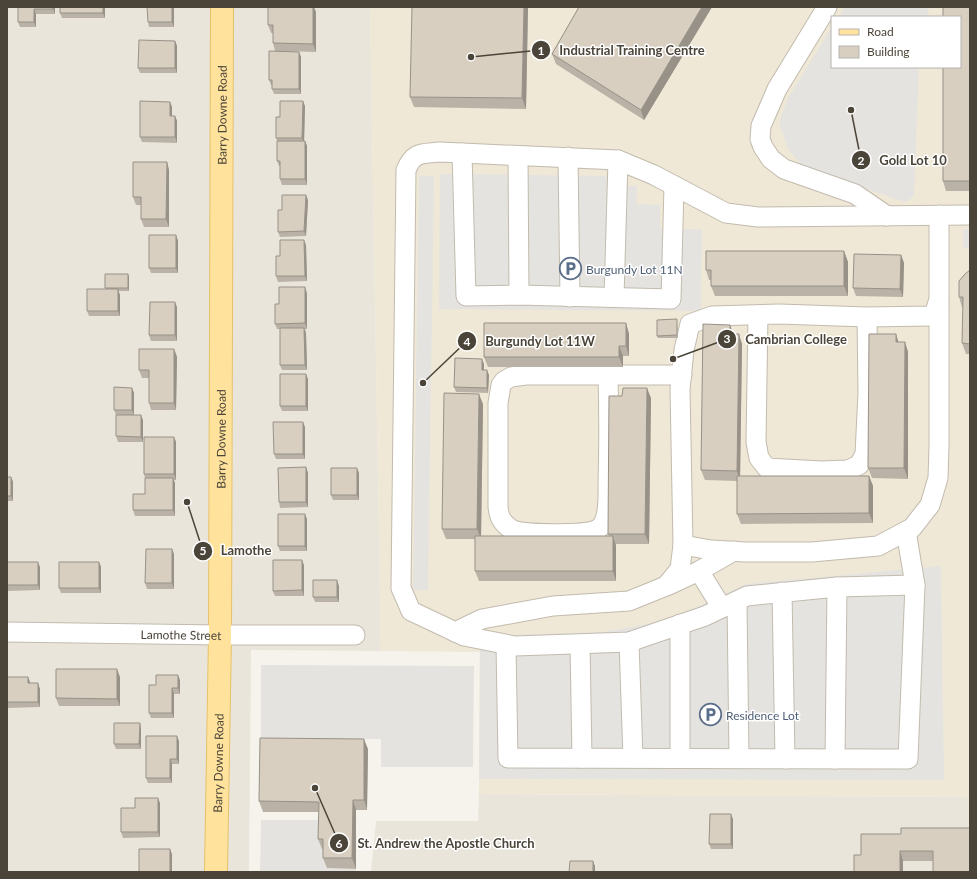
<svg xmlns="http://www.w3.org/2000/svg" width="977" height="879" font-family="Lato,sans-serif">
<style>
.residential{fill:#eae5da}
.education{fill:#efe8d6;fill-rule:evenodd}
.parking{fill:#e5e3e0}
.lines{fill:none;stroke-linecap:round;stroke-linejoin:round}
.minor-casing{stroke:#c2bbae;stroke-width:21}
.major-casing{stroke:#e6c16a;stroke-width:24}
.minor{stroke:#fff;stroke-width:19}
.major{stroke:#ffe39c;stroke-width:22}
.wall{fill:#bab2a6}
.shaded-wall{fill:#979187}
.building{fill:#d8cfc1;stroke:#979187}
.labels{text-anchor:middle;dominant-baseline:central;stroke-width:3;stroke-linejoin:round;paint-order:stroke}
.street-label{font-size:12px;fill:#4b4439;stroke:#fff}
.service-label{font-size:12px;fill:#4e5e75;stroke:#fff;text-anchor:start}
.leader{fill:none;stroke:#4b4439;stroke-width:1.5}
.callout-dot{fill:#4b4439;stroke:#fff;stroke-width:1.5}
.mark-label{font-size:12px;text-anchor:middle;font-weight:bold;fill:#fff}
.callout-label{font-size:13px;text-anchor:middle;font-weight:bold;fill:#4b4439;stroke:#fff;stroke-width:3;stroke-linejoin:round;paint-order:stroke}
</style>
<rect width="100%" height="100%" fill="#f6f3ec"/>
<!-- residential -->
<path class="residential" d="M7,7H370L381,651L251,650L249,872H7Z
M479,794L970,797V872H371L376,821H478Z"/>
<!-- education -->
<path class="education" d="M370,7H970V797L479,794L480,652L381,651ZM832,17H960V67H832Z"/>
<!-- parking -->
<path class="parking" d="M845,7H930L926,17H839Z
M832,27V67H919L914,194L912,198L905,202L804,168L788,149L779,122L788,98Z
M440,174L611,176V186H637V204L660,205V229H702L701,311L439,309Z
M419,176H434L428,590H413Z
M963,229H970V248H963Z
M941,566L944,780L479,779L480,636L603,632L666,621L746,584Z
M261,665L474,666L473,767H381V739L261,738Z
M261,820H322L327,849V868L356,869V872H260Z"/>
<g class="lines">
<defs>
<g id="minor">
<path d="M827,7L777,89L761,126L760,139L763,147L771,159L784,169L855,194L887,216"/>
<path d="M462,153L466,296L519,295L671,299L674,186"/>
<path d="M518,156L519,295"/>
<path d="M568,157L570,297"/>
<path d="M614,297L618,160"/>
<path d="M758,315L756,442L759,458L767,468L821,471L848,470L859,465L865,454L868,393L867,317"/>
<path d="M608,375C609,412 609,449 608,485C608,497 609,511 604,522C603,525 599,529 596,530C584,535 522,535 511,529C502,523 499,517 498,507V403L501,385L504,381L511,377L526,375H682"/>
<path d="M683,545L711,550L745,552H812L878,546L912,528L930,505L938,478L939,447V301"/>
<path d="M699,571L722,608"/>
<path d="M669,585L699,571L734,551"/>
<path d="M915,585L837,587L747,596L705,616L629,642L515,646L464,636L411,611L401,588L406,170C414,151 422,154 440,152L618,160L654,175L726,213L758,217L970,215"/>
<path d="M782,592L785,759"/>
<path d="M737,601L739,758"/>
<path d="M680,624V758"/>
<path id="s1" d="M7,632L220,635H355"/>
<path d="M455,632L482,619L553,606L629,601L666,586L680,569L683,545L680,389L684,350L690,324L712,316L779,314L867,317L930,316L935,312L939,299V215"/>
<path d="M629,642L633,758"/>
<path d="M580,644L582,758"/>
<path d="M506,645L508,758L908,759L915,585L906,531"/>
<path d="M835,759L837,587"/>
</g>
<g id="major">
<path id="s2" d="M216,872L220,635L222,7"/>
</g>
</defs>
<!-- minor casing -->
<use href="#minor" class="minor-casing"/>
<!-- major casing -->
<use href="#major" class="major-casing"/>
<!-- minor -->
<use href="#minor" class="minor"/>
<!-- major -->
<use href="#major" class="major"/>
</g>
<!-- wall -->
<path class="wall" d="M18,7H55V14H36V27H20L18,22Z
M105,7V18H62L60,13Z
M174,7V27H149L148,22Z
M528,7L526,109L414,107L410,97Z
M579,7H712L644,120L556,64L552,54Z
M970,7V191H946L943,181Z
M316,12V52L284,51L299,52L301,57V94H274L272,89V85H271L269,80L275,51L273,43V33H271L268,25Z
M175,41L177,46V73H140L138,68Z
M170,102L172,107V116H175L177,121V143L142,142L140,137Z
M305,106L304,141H305L307,146V185H282L280,179V166H279L277,161V141L276,138Z
M167,162L169,170V227H144L141,219V205H136L133,197Z
M308,200L306,236L280,237L278,232Z
M176,235L178,241V273H151L149,268Z
M306,245L307,281L278,282L276,276L280,256Z
M844,251L848,262V296H715L711,286V280H709L706,270Z
M901,255L904,263L903,297L856,296L853,288Z
M970,270V354H966L962,343L963,307H962L959,297Z
M128,274L129,277V291H118L120,295V316H89L87,311L106,289L105,288Z
M307,293V329H305L306,333L307,370H282L280,365V329H277L275,324L279,304Z
M177,307V341H151L149,335Z
M677,322L678,338H658L657,336Z
M626,323L629,334V356H623V367H488L484,357Z
M730,325L733,334L742,344L740,476H869L873,486V523L741,524L737,514V481L705,480L701,470Z
M896,334L898,342H905L908,352V479L872,478L868,468Z
M174,349L177,357L176,410H151L149,403V378H142L139,370Z
M484,364V370L489,375L488,393L456,392L454,387Z
M308,379V411H282L280,406Z
M132,388L134,393V415L143,420V442H118L116,436V415L114,410Z
M651,398L649,544H616V581H479L475,571V539H446L442,529L483,404L481,536H609L608,534Z
M305,427V459H276L274,454Z
M174,437L176,442V480H174L175,483V516H135L133,510L145,494V478L144,474Z
M306,467L308,473V507L280,508L279,502Z
M359,473V500H333L331,495Z
M7,477H11L13,482V501H7Z
M307,519V551H280L278,546Z
M174,554V589H147L145,583Z
M7,562L40,567V590L7,591Z
M99,562L101,567V593H61L59,588Z
M304,565V596H275L273,591Z
M339,586V602H315L313,597Z
M7,677L30,682V683L40,689V707L7,708Z
M120,677V706H59L56,698Z
M180,680V694H174V718H151L149,713L156,685Z
M141,728V749H116L114,744Z
M179,741V764H172V783H148L146,778Z
M368,749L367,810H356V869L327,868L323,858V849H322L318,839L319,812H263L259,801Z
M160,803V837L123,838L121,832L135,808Z
M733,819V849H711L709,844Z
M970,828L933,861H903V872H854L861,855L901,834Z"/>
<!-- shaded-wall -->
<path class="shaded-wall" d="M53,7H55V14L53,9Z
M103,7H105V18L103,13Z
M172,7H174V27L172,22Z
M313,7H314L316,12V52L313,44Z
M524,7H528L526,109L522,98Z
M702,7H712L644,120L641,110Z
M34,9L36,14V27L34,22Z
M175,41L177,46V73L175,68Z
M299,52L301,57V94L299,89Z
M303,101L305,106L304,143L302,138Z
M170,102L172,107V121L170,116Z
M175,116L177,121V143L175,137Z
M7,132L8,136V161L7,157Z
M305,141L307,146V185L305,179Z
M167,162L169,170V227L166,219Z
M306,195L308,200L306,236L304,231Z
M176,235L178,241V273L176,268Z
M304,240L306,245L307,281L305,276Z
M844,251L848,262V296L844,286Z
M901,255L904,263L903,297L900,289Z
M128,274L129,277V291L128,288Z
M305,287L307,293V329L305,323Z
M118,289L120,295V316L118,311Z
M175,302L177,307V341L175,335Z
M626,323L629,334V356L626,346Z
M730,325L734,335L730,334Z
M304,328L306,333L307,370L305,365Z
M739,334L742,344L740,481L737,471Z
M896,334L899,344L896,342Z
M905,342L908,352V479L904,468Z
M619,346L623,356V367L619,357Z
M174,349L177,357L176,410L174,403Z
M482,359L484,364V375L482,370Z
M487,370L489,375L488,393L487,388Z
M306,374L308,379V411L306,406Z
M132,388L134,393V415L132,410Z
M647,388L651,398L649,544L645,534Z
M479,394L483,404L481,539L477,529Z
M141,415L143,420V442L141,437Z
M303,422L305,427V459L303,454Z
M174,437L176,442V480L174,474Z
M306,467L308,473V507L306,502Z
M357,468L359,473V500L357,495Z
M869,476L873,486V523L869,513Z
M11,477L13,482V501L11,496Z
M173,478L175,483V516L173,510Z
M305,514L307,519V551L305,546Z
M613,536L616,546V581L613,571Z
M172,549L174,554V589L172,583Z
M302,560L304,565V596L302,590Z
M38,562L40,567V590L38,585Z
M99,562L101,567V593L99,588Z
M337,580L339,586V602L337,597Z
M117,669L120,677V706L117,699Z
M178,675L180,680V694L178,688Z
M28,677L30,682V689L28,683Z
M38,683L40,689V707L38,702Z
M172,688L174,694V718L172,713Z
M140,723L141,728V749L139,744Z
M177,736L179,741V764L177,759Z
M364,739L368,749L367,810L364,800Z
M170,759L172,764V783L170,778Z
M158,798L160,803V837L158,832Z
M353,800L356,810V869L352,858Z
M731,814L733,819V849L731,844Z
M170,849L172,854V872H170Z
M900,851L903,861V872H900Z
M593,861L595,866V872H593Z"/>
<!-- building -->
<path class="building" d="M18,7H53V9H34V22H18Z
M60,7H103V13H60Z
M147,7H172V22H148Z
M268,7H313V44L273,43V25H268Z
M412,7H524L522,98L410,97Z
M579,7H702L641,110L552,54Z
M943,7H970V181H943V67H960V17H943Z
M139,40L175,41V68H138Z
M269,51L299,52V89H272V80H269Z
M140,101L170,102V116H175V137H140Z
M280,101H303L302,138H276V117H280Z
M277,141H305V179H280V161H277Z
M133,162H167L166,219H141V197H133Z
M282,195H306L304,231L278,232V210H282Z
M149,235H176V268H149Z
M280,240H304L305,276H276V256H280Z
M706,251H844V286H711V270H706Z
M854,254L901,255L900,289L853,288Z
M970,270V344L962,343L963,297H959V281L965,274Z
M105,274H128V288H105Z
M279,287H305V323L275,324V304H279Z
M87,289H118V311H87Z
M150,302H175V335H149Z
M677,319V335L657,336V320Z
M484,323H626V346H619V357H484Z
M703,324L730,325V334H739L737,471L701,470Z
M280,328H304L305,365H280Z
M869,334H896V342H905L904,468H868Z
M139,349H174V403H149V370H139Z
M455,358L482,359V370H487V388L454,387Z
M280,374H306V406H280Z
M114,387L132,388V410H114Z
M623,388H647L645,534H608L609,396H622Z
M444,393L479,394L477,529H442Z
M116,415H141V437L116,436Z
M273,422H303V454H274Z
M144,437H174V474H144Z
M306,467V502H279L278,468Z
M331,468H357V495H331Z
M737,476H869V513L737,514Z
M7,477H11V496H7Z
M145,478H173V510H133V494H145Z
M278,514H305V546H278Z
M475,536H613V571H475Z
M146,549H172V583H145Z
M273,560H302V590L273,591Z
M7,562H38V585H7Z
M59,562H99V588H59Z
M313,580H337V597H313Z
M56,669H117V699L56,698Z
M156,675H178V688H172V713H149V685H156Z
M7,677H28V683H38V702H7Z
M114,723H140L139,744H114Z
M146,736H177V759H170V778H146Z
M260,738L364,739V800H353L352,858H323V839H318L319,802L259,801Z
M135,798H158V832H121V808H135Z
M710,814H731V844H709Z
M901,828H970V872H933V851H900V872H854V855H861V834H901Z
M139,849H170V872H139Z
M570,861H593V872H569Z"/>
<!-- icons -->
<defs>
<symbol id="parking-ring" viewBox="-11 -11 22 22"><circle r="9.5" fill="#fff" stroke="#5c6f8a" stroke-width="1.5"/><path d="M-3.5-5.5H1a3.5 3.5 0 0 1 0 7H-1V5.5H-3.5ZM-1-3.4V-.6H.8a1.4 1.4 0 0 0 0-2.8Z" fill="#5c6f8a"/></symbol>
</defs>
<g fill-rule="evenodd">
<use href="#parking-ring" x="558" y="256" width="25" height="25"/>
<use href="#parking-ring" x="698" y="702" width="25" height="25"/>
</g>
<g class="labels">
<!-- street labels -->
<g class="street-label">
<text stroke="none"><textPath href="#s2" startOffset="757">Barry Downe Road</textPath></text>
<text stroke="none"><textPath href="#s2" startOffset="433">Barry Downe Road</textPath></text>
<text stroke="none"><textPath href="#s1" startOffset="174">Lamothe Street</textPath></text>
<text stroke="none"><textPath href="#s2" startOffset="109">Barry Downe Road</textPath></text>
</g>
<!-- service labels -->
<g class="service-label">
<text x="586" y="269">Burgundy Lot 11N</text>
<text x="726" y="715">Residence Lot</text>
</g>
</g>
<!-- callouts -->
<path class="leader" d="M471 57L541 50M851 110L861 160M673 359L727 339M423 383L467 341M187 502L203 551M315 788L339 843"/>
<g class="callout-dot">
<circle cx="471" cy="57" r="4"/>
<circle cx="851" cy="110" r="4"/>
<circle cx="673" cy="359" r="4"/>
<circle cx="423" cy="383" r="4"/>
<circle cx="187" cy="502" r="4"/>
<circle cx="315" cy="788" r="4"/>
<circle cx="541" cy="50" r="10"/>
<circle cx="861" cy="160" r="10"/>
<circle cx="727" cy="339" r="10"/>
<circle cx="467" cy="341" r="10"/>
<circle cx="203" cy="551" r="10"/>
<circle cx="339" cy="843" r="10"/>
</g>
<g class="mark-label">
<text x="541" y="55">1</text>
<text x="861" y="165">2</text>
<text x="727" y="343">3</text>
<text x="467" y="346">4</text>
<text x="203" y="555">5</text>
<text x="339" y="848">6</text>
</g>
<g class="callout-label">
<text x="632" y="55">Industrial Training Centre</text>
<text x="913" y="165">Gold Lot 10</text>
<text x="796" y="344">Cambrian College</text>
<text x="540" y="346">Burgundy Lot 11W</text>
<text x="246" y="555">Lamothe</text>
<text x="446" y="848">St. Andrew the Apostle Church</text>
</g>
<!-- border -->
<rect width="977" height="879" fill="none" stroke="#4b4439" stroke-width="16"/>
<!-- legend -->
<rect x="831" y="16" width="130" height="52" fill="#ffffff" stroke="#b7b4b0"/>
<rect x="839" y="29" width="20" height="6" fill="#ffe39c" stroke="#b7b4b0"/>
<text x="867" y="36" font-size="12" fill="#4b4439">Road</text>
<rect x="839" y="46" width="20" height="12" fill="#d8cfc1" stroke="#b7b4b0"/>
<text x="867" y="56" font-size="12" fill="#4b4439">Building</text>
</svg>
